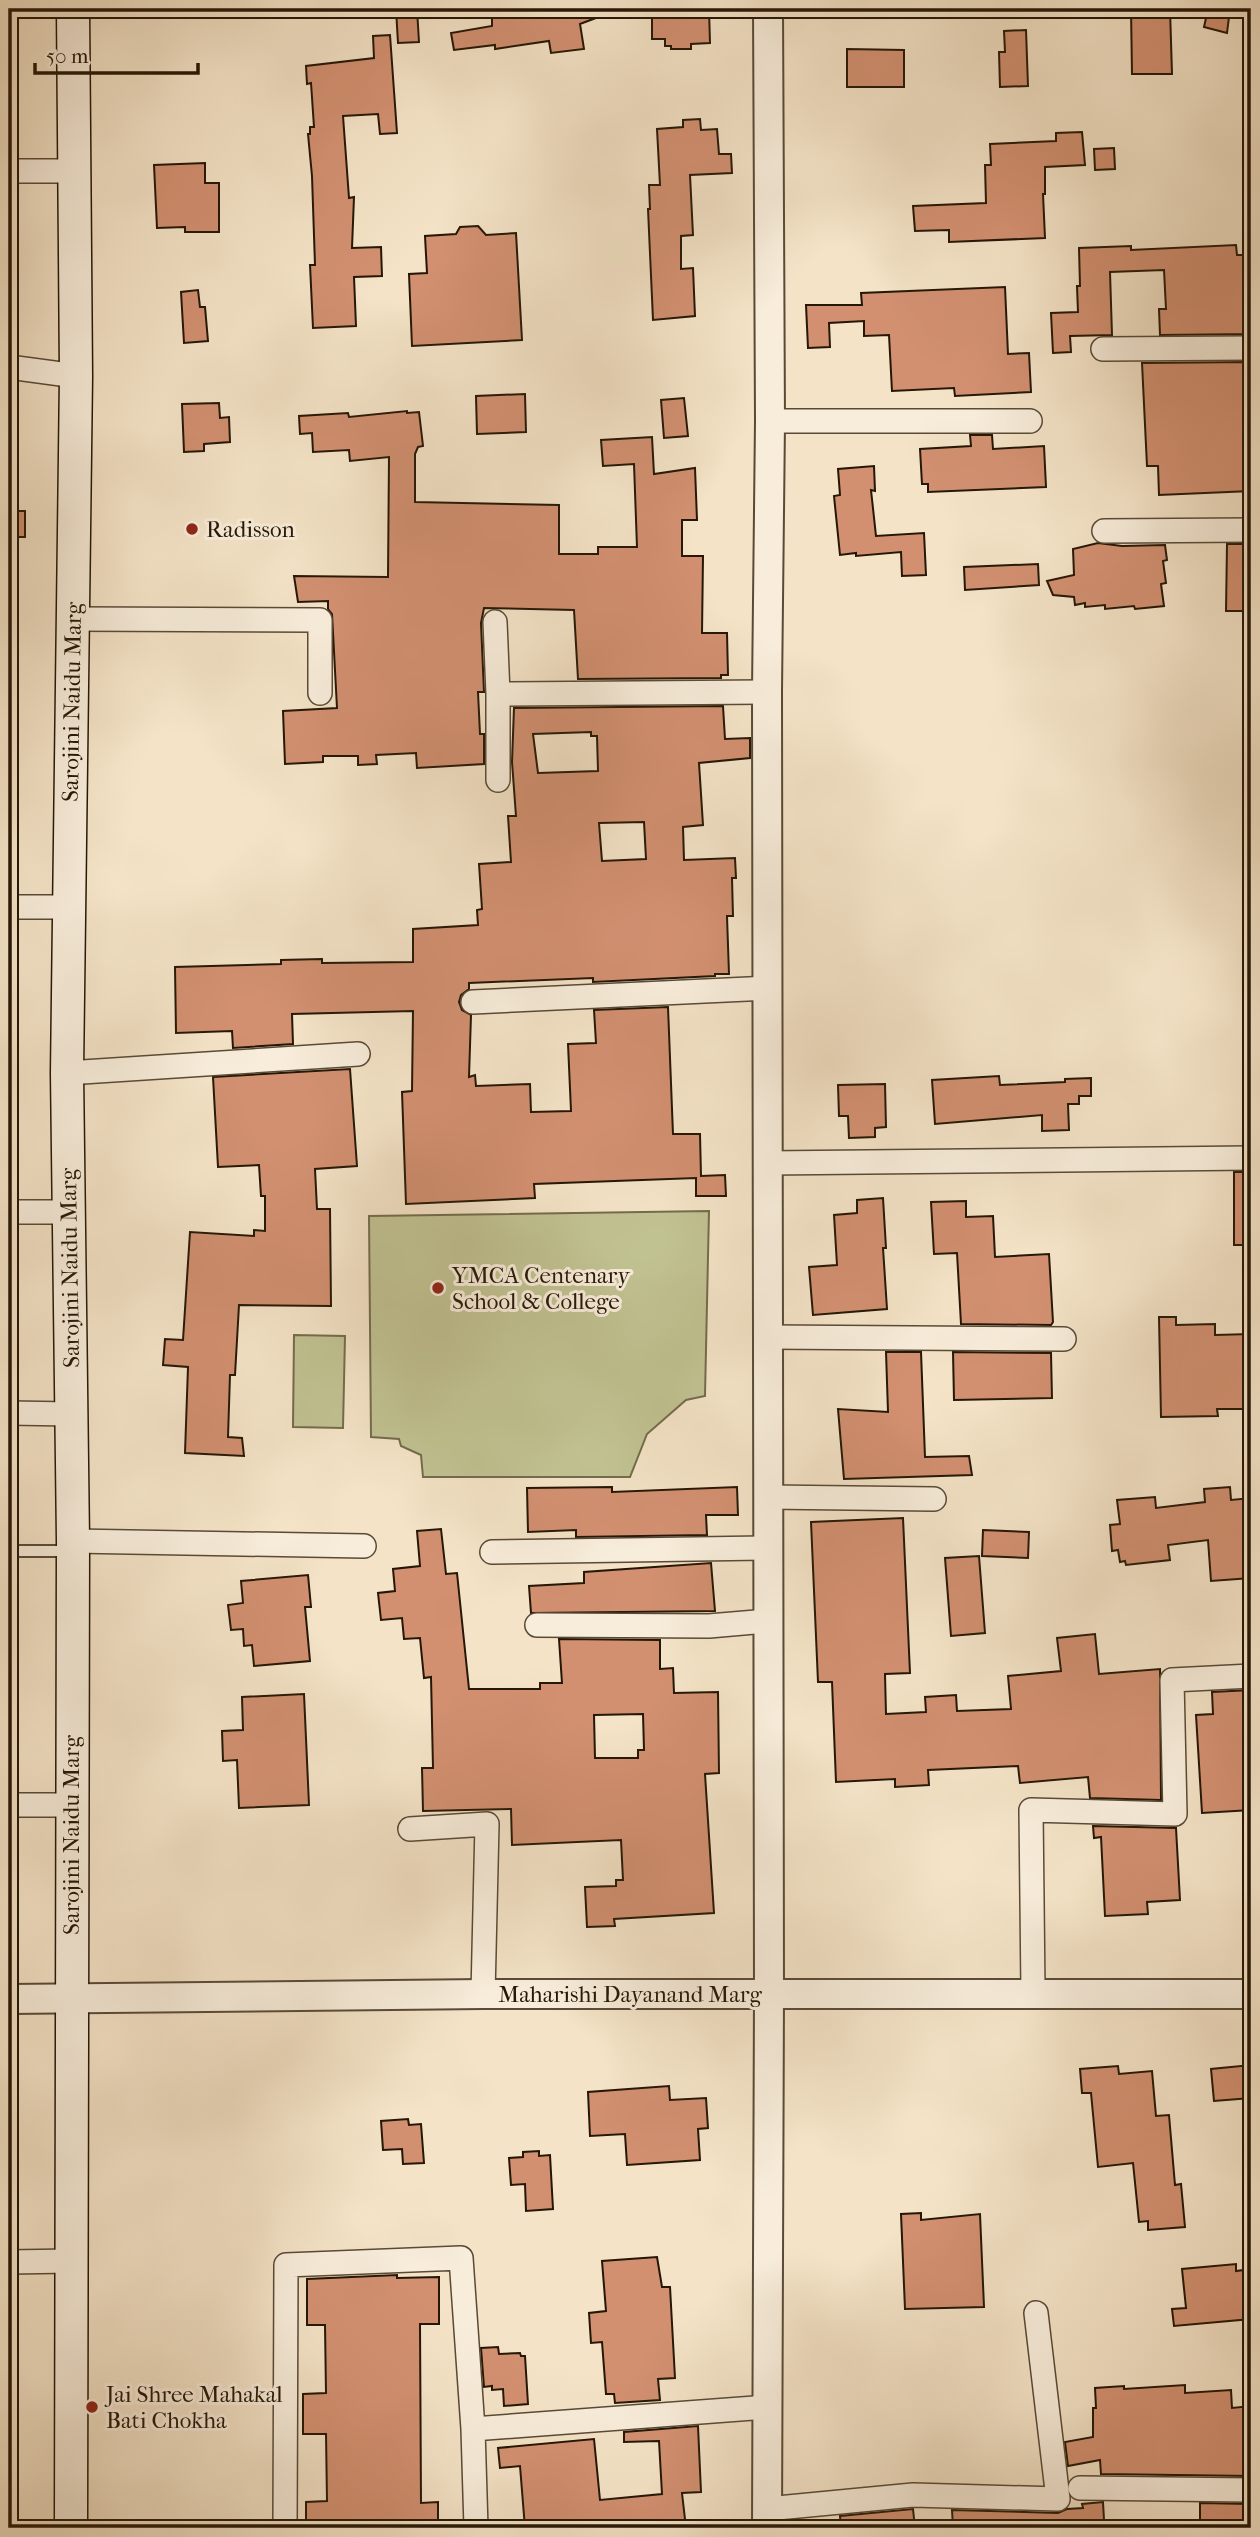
<svg xmlns="http://www.w3.org/2000/svg" width="1260" height="2537" font-family="'IM FELL French Canon',serif">
<style>
.green{fill:#c1c292;stroke:#736c4c;stroke-width:2}
.building{fill:#d29071;stroke:#251706;stroke-width:2;fill-rule:evenodd}
.lines{fill:none;stroke-linecap:round;stroke-linejoin:round}
.service-casing{stroke:#594a36;stroke-width:14}
.minor-casing{stroke:#594a36;stroke-width:26}
.tertiary-casing{stroke:#594a36;stroke-width:32}
.secondary-casing{stroke:#251706;stroke-width:35}
.service{stroke:#f8eddb;stroke-width:10}
.minor{stroke:#f8eddb;stroke-width:23}
.tertiary{stroke:#f8eddb;stroke-width:28}
.secondary{stroke:#f8eddb;stroke-width:32}
.poi-dot{fill:#8f2418;stroke:#f8eddb;stroke-width:2.5}
.labels{text-anchor:middle;dominant-baseline:central;stroke-width:6;stroke-linejoin:round;paint-order:stroke}
.poi-label{font-size:23px;fill:#251706;stroke:#f8eddb;text-anchor:start}
.street-label{font-size:23px;fill:#251706;stroke:#f8eddb}
</style>
<rect width="100%" height="100%" fill="#f4e3c7"/>
<filter id="stains"><feTurbulence type="fractalNoise" baseFrequency=".00286" numOctaves="4"/><feColorMatrix values="0 0 0 0 .2 0 0 0 0 .09 0 0 0 0 .02 0 0 0 .5 -.17"/></filter>
<radialGradient id="worn" r=".72"><stop offset=".6" stop-color="#630" stop-opacity="0"/><stop offset="1" stop-color="#630" stop-opacity=".3"/></radialGradient>
<!-- green -->
<path class="green" d="M709,1211L705,1396L686,1400L647,1434L630,1477H423L421,1455L401,1446L399,1439L371,1437L369,1216Z
M294,1335L345,1336L343,1428L293,1427Z"/>
<!-- building -->
<path class="building" d="M396,9H417L419,42L398,43Z
M512,9H616L617,10L580,24L584,49L551,53L549,41L495,49V45L454,50L451,33L492,26V11Z
M652,9H709L710,43L691,44V49H671V46H665V39H652Z
M1131,9H1170L1172,74H1132Z
M1208,9H1230L1227,33L1204,27Z
M1026,30L1028,86L1000,87L999,52H1005L1004,31Z
M390,35L397,133L380,134L378,114L343,116L349,198L354,197L352,248L381,247L382,276L354,277L356,326L313,328L310,265H315L312,176L308,134H310V127H314L311,83L307,84L306,66L374,58L373,36Z
M847,49L904,50V87H847Z
M700,119L701,130L717,129L719,154H731L732,173L690,175L693,235L681,236V269L693,268L695,316L653,320L648,209H650L649,185H660L657,129L683,127V120Z
M1082,132L1085,165L1045,167V194H1043L1045,238L949,242V230L915,231L913,206L986,203L985,165H991L990,144L1056,141V133Z
M1114,148L1115,169L1095,170L1094,149Z
M205,163V183H219V232H185V227L157,228L154,165Z
M478,226L486,235L516,233L522,340L412,346L409,274L427,273L425,236L456,234L460,227Z
M1236,245L1237,255H1251V334L1160,335L1159,309H1166L1164,270L1110,272L1112,335L1070,336L1071,352L1053,353L1051,313L1078,312L1077,286H1080L1079,248L1131,246V250Z
M1005,287L1008,354L1029,353L1031,392L955,396L954,388L892,391L889,335L864,336V321L829,323L830,347L808,348L806,305H862L861,293Z
M198,290L200,307H205L208,341L184,343L181,292Z
M1251,362V491L1159,495L1158,466H1147L1142,363Z
M525,394L526,432L477,434L476,396Z
M684,398L688,436L664,438L661,400Z
M219,403L220,418L229,417L230,442L204,444V451L184,452L182,404Z
M407,411V413L419,412L423,446L418,447L415,454V502L559,505V554H598V547H637L634,464L603,466L601,440L652,437L654,474L695,468L697,520H682V556H703L702,633H727L728,675H721V678L578,679L574,610L484,608L481,623L484,692H478L480,734H484V764L417,768L416,753L376,755L377,764L358,765V756H323V762L285,764L283,711L337,708L332,614L328,609V601L298,602L294,576L388,577L389,457L350,461L349,450L313,452L312,433L300,434L299,416L348,413L349,417Z
M970,435H992L993,449L1044,446L1046,487L928,492V484H922L920,449L971,446Z
M874,466L875,491L871,490L876,536L924,533L926,575L902,576L901,552L856,556V553L840,555L834,496L840,495L838,469Z
M9,511H25V537H9Z
M1098,543L1122,546L1165,545L1167,560L1163,561L1166,583L1161,584L1164,606L1135,609L1134,606L1105,609V605L1085,607V603L1075,605L1074,597L1053,595L1047,581L1074,575L1073,549Z
M1227,544H1251V611H1226Z
M1038,564L1039,585L965,590L964,567Z
M723,706L725,739L750,738V758L699,763L703,825L683,827L684,860L735,858L736,878H732L733,916H727L729,974H715V976L593,982V978L469,983V989L461,995L459,1002L462,1010L471,1015L469,1077L475,1075L476,1086L530,1084L531,1112L571,1111L568,1044L596,1043L594,1010L668,1007L673,1134H700L701,1176L725,1175L726,1196H696V1178L534,1184L535,1198L406,1204L402,1092L412,1091L413,1011L292,1014L293,1044L233,1048L232,1031L176,1033L175,967L281,964V960L322,959V963L413,962V929L478,925L477,910L482,909L479,864L511,862L508,816H516L512,762L514,708ZM591,732V736H597L598,771L538,773L533,734ZM644,822L646,859L602,861L599,823Z
M350,1069L357,1166L315,1169L317,1209H330L331,1306L239,1305L235,1375H230L228,1437L242,1438L244,1456L185,1453L188,1367L163,1365L165,1339L183,1340L190,1232L254,1236V1230L265,1231V1196H261L259,1165L218,1167L213,1077Z
M999,1076L1000,1085L1065,1082V1079L1091,1078V1096H1079V1104H1068L1069,1130L1042,1131V1115L935,1124L932,1080Z
M885,1084L886,1127L875,1128V1137L849,1138L848,1116H839L838,1085Z
M1234,1172H1251V1245H1234Z
M883,1198L886,1248H883L887,1309L813,1315L809,1267L837,1265L834,1215L857,1213V1200Z
M966,1201V1217L993,1216L995,1257L1049,1254L1053,1322L1051,1325L961,1324L957,1253L934,1254L931,1202Z
M1159,1317H1176V1325L1215,1324V1335L1251,1334V1409H1217L1218,1416L1161,1417Z
M886,1352H921L925,1457L969,1456L972,1475L844,1479L838,1409L888,1412Z
M953,1352L1051,1353L1052,1398L954,1400Z
M612,1487V1492L737,1487L738,1515H706L707,1535L576,1537V1530L528,1532L527,1488Z
M1230,1487L1231,1500L1251,1498V1578L1211,1581L1208,1540L1168,1545L1170,1560L1126,1565L1125,1561L1120,1562L1118,1550L1112,1551L1110,1525L1120,1524L1117,1500L1155,1497L1156,1508L1205,1502L1204,1489Z
M903,1518L910,1673L885,1674L886,1714L926,1712L925,1697L956,1695L957,1711L1011,1709L1008,1676L1061,1671L1057,1638L1095,1634L1099,1674L1160,1669L1161,1800L1090,1798L1088,1777L1020,1783L1018,1766L928,1770L929,1785L895,1787V1779L836,1782L832,1682H818L811,1522Z
M441,1529L446,1574L457,1573L469,1689H540V1683H562L559,1639L660,1640V1669L673,1668L674,1693L718,1692L719,1773L705,1774L714,1913L614,1919L615,1926L587,1927L585,1887L616,1886V1880H623L621,1840L512,1845L511,1809L423,1811L422,1768H433L431,1677L424,1678L420,1638L404,1639L402,1618L381,1620L378,1593L395,1591L393,1569L420,1566L417,1531ZM643,1714L644,1750H638V1758H595L594,1715Z
M983,1530L1029,1532L1028,1558L982,1556Z
M979,1556L985,1633L951,1636L945,1558Z
M711,1563L715,1611L531,1613L529,1586L584,1583V1572Z
M308,1575L311,1607H305L310,1661L254,1666L252,1645L244,1646L243,1629L231,1630L228,1605L243,1603L241,1581Z
M1251,1690V1810L1202,1813L1196,1715L1213,1714L1212,1692Z
M304,1694L309,1805L239,1808L237,1760L223,1761L222,1731L243,1730L242,1697Z
M1093,1826L1176,1828L1180,1900L1147,1902L1148,1914L1105,1916L1101,1837L1094,1838Z
M1251,2065V2098L1214,2101L1211,2069Z
M1118,2066L1119,2074L1152,2071L1156,2116L1169,2115L1175,2185L1181,2184L1185,2227L1148,2230V2221L1139,2222L1133,2163L1098,2167L1091,2093H1082L1080,2069Z
M669,2086L670,2100L706,2098L708,2128L698,2129L700,2160L627,2165L625,2134L590,2136L588,2092Z
M408,2119L409,2125L421,2124L424,2163L403,2164L402,2149L383,2150L381,2121Z
M539,2151V2156L550,2155L553,2209L526,2211L525,2184L511,2185L509,2158L523,2157V2152Z
M921,2213V2220L980,2214L984,2307L905,2309L901,2214Z
M657,2257L662,2287H670L675,2378L658,2379L660,2400L615,2403L614,2394H606L602,2342L591,2343L589,2313L606,2311L602,2261Z
M1236,2264V2271L1251,2269V2319L1174,2326L1172,2309L1186,2308L1182,2269Z
M397,2275V2278L439,2277V2324H420L421,2503L438,2502V2528H306V2502L327,2501L326,2434H303V2394L326,2393L325,2325H307V2279Z
M498,2347L499,2354L520,2353L521,2356H525L528,2404L504,2406L503,2389L492,2390V2386L484,2387L481,2348Z
M1185,2385V2393L1231,2390L1232,2408L1251,2406V2476L1101,2474L1100,2460L1068,2466L1065,2442L1093,2437V2408H1096L1095,2388L1124,2386V2389Z
M698,2426L701,2492L682,2493L686,2528H525L520,2466L500,2468L498,2448L594,2439L600,2500L662,2494L659,2441L624,2442V2432Z
M1103,2502L1104,2520L1092,2521L1093,2528H1024V2523L953,2527L952,2510L1058,2513L1067,2509L1083,2508L1082,2504Z
M1200,2503L1251,2504V2528H1200Z
M913,2509L915,2528H841L840,2516Z"/>
<g class="lines">
<defs>
<path id="service" d="M9,1551H69"/>
<path id="minor" d="M9,171H75
M1103,349L1251,348
M9,367L76,376
M770,421H1030
M1104,531L1251,530
M73,619L320,620V693
M495,622L498,694
M498,780V694L767,692
M9,907H69
M473,1002L767,988
M67,1073L358,1054
M767,1163L1251,1158
M9,1212H69
M767,1337L1064,1339
M9,1413L72,1414
M767,1497L934,1499
M73,1541L364,1546
M492,1552L768,1548
M537,1625L709,1626L767,1621
M9,1805H71
M410,1829L487,1824L483,1994
M1033,1992L1031,1810L1175,1814L1172,1680L1251,1676
M9,2262L71,2261
M473,2429L768,2407
M1080,2488L1251,2490
M767,2509L913,2495L1058,2499L1036,2313
M285,2528L286,2265L461,2258L473,2429L476,2528"/>
<path id="tertiary" d="M9,1999L483,1994H1251
M767,2528L769,1994L767,692L770,421L768,9"/>
<path id="secondary" d="M71,2528L73,1541L67,1073L76,376L73,9"/>
</defs>
<!-- service casing -->
<use href="#service" class="service-casing"/>
<!-- minor casing -->
<use href="#minor" class="minor-casing"/>
<!-- tertiary casing -->
<use href="#tertiary" class="tertiary-casing"/>
<!-- secondary casing -->
<use href="#secondary" class="secondary-casing"/>
<!-- service -->
<use href="#service" class="service"/>
<!-- minor -->
<use href="#minor" class="minor"/>
<!-- tertiary -->
<use href="#tertiary" class="tertiary"/>
<!-- secondary -->
<use href="#secondary" class="secondary"/>
</g>
<!-- markers -->
<g class="poi-dot">
<circle cx="192" cy="529" r="7"/>
<circle cx="438" cy="1288" r="7"/>
<circle cx="92" cy="2407" r="7"/>
</g>
<g class="labels">
<!-- poi labels -->
<g class="poi-label">
<text x="206" y="529">Radisson</text>
<text x="452" y="1275">YMCA Centenary<tspan x="452" dy="26">School &amp; College</tspan></text>
<text x="106" y="2394">Jai Shree Mahakal<tspan x="106" dy="26">Bati Chokha</tspan></text>
</g>
<!-- street labels -->
<g class="street-label">
<text transform="translate(72 702) rotate(-89)">Sarojini Naidu Marg</text>
<text transform="translate(70 1268) rotate(-91)">Sarojini Naidu Marg</text>
<text transform="translate(71 1835) rotate(-90)">Sarojini Naidu Marg</text>
<text x="630" y="1994">Maharishi Dayanand Marg</text>
</g>
</g>
<!-- margin -->
<rect width="1260" height="2537" fill="none" stroke="#f4e3c7" stroke-width="35"/>
<rect x="10" y="10" width="1239" height="2516" fill="none" stroke="#251706" stroke-width="3.5"/>
<rect x="18" y="18" width="1225" height="2502" fill="none" stroke="#251706" stroke-width="2"/>
<!-- scale -->
<path d="M35 63v10h163v-10" fill="none" stroke="#251706" stroke-width="3.5"/>
<text x="46" y="63" font-size="21" fill="#251706" stroke="#f8eddb" stroke-width="5" paint-order="stroke">50 m</text>
<rect width="100%" height="100%" filter="url(#stains)"/>
<rect width="100%" height="100%" fill="url(#worn)"/>
</svg>
